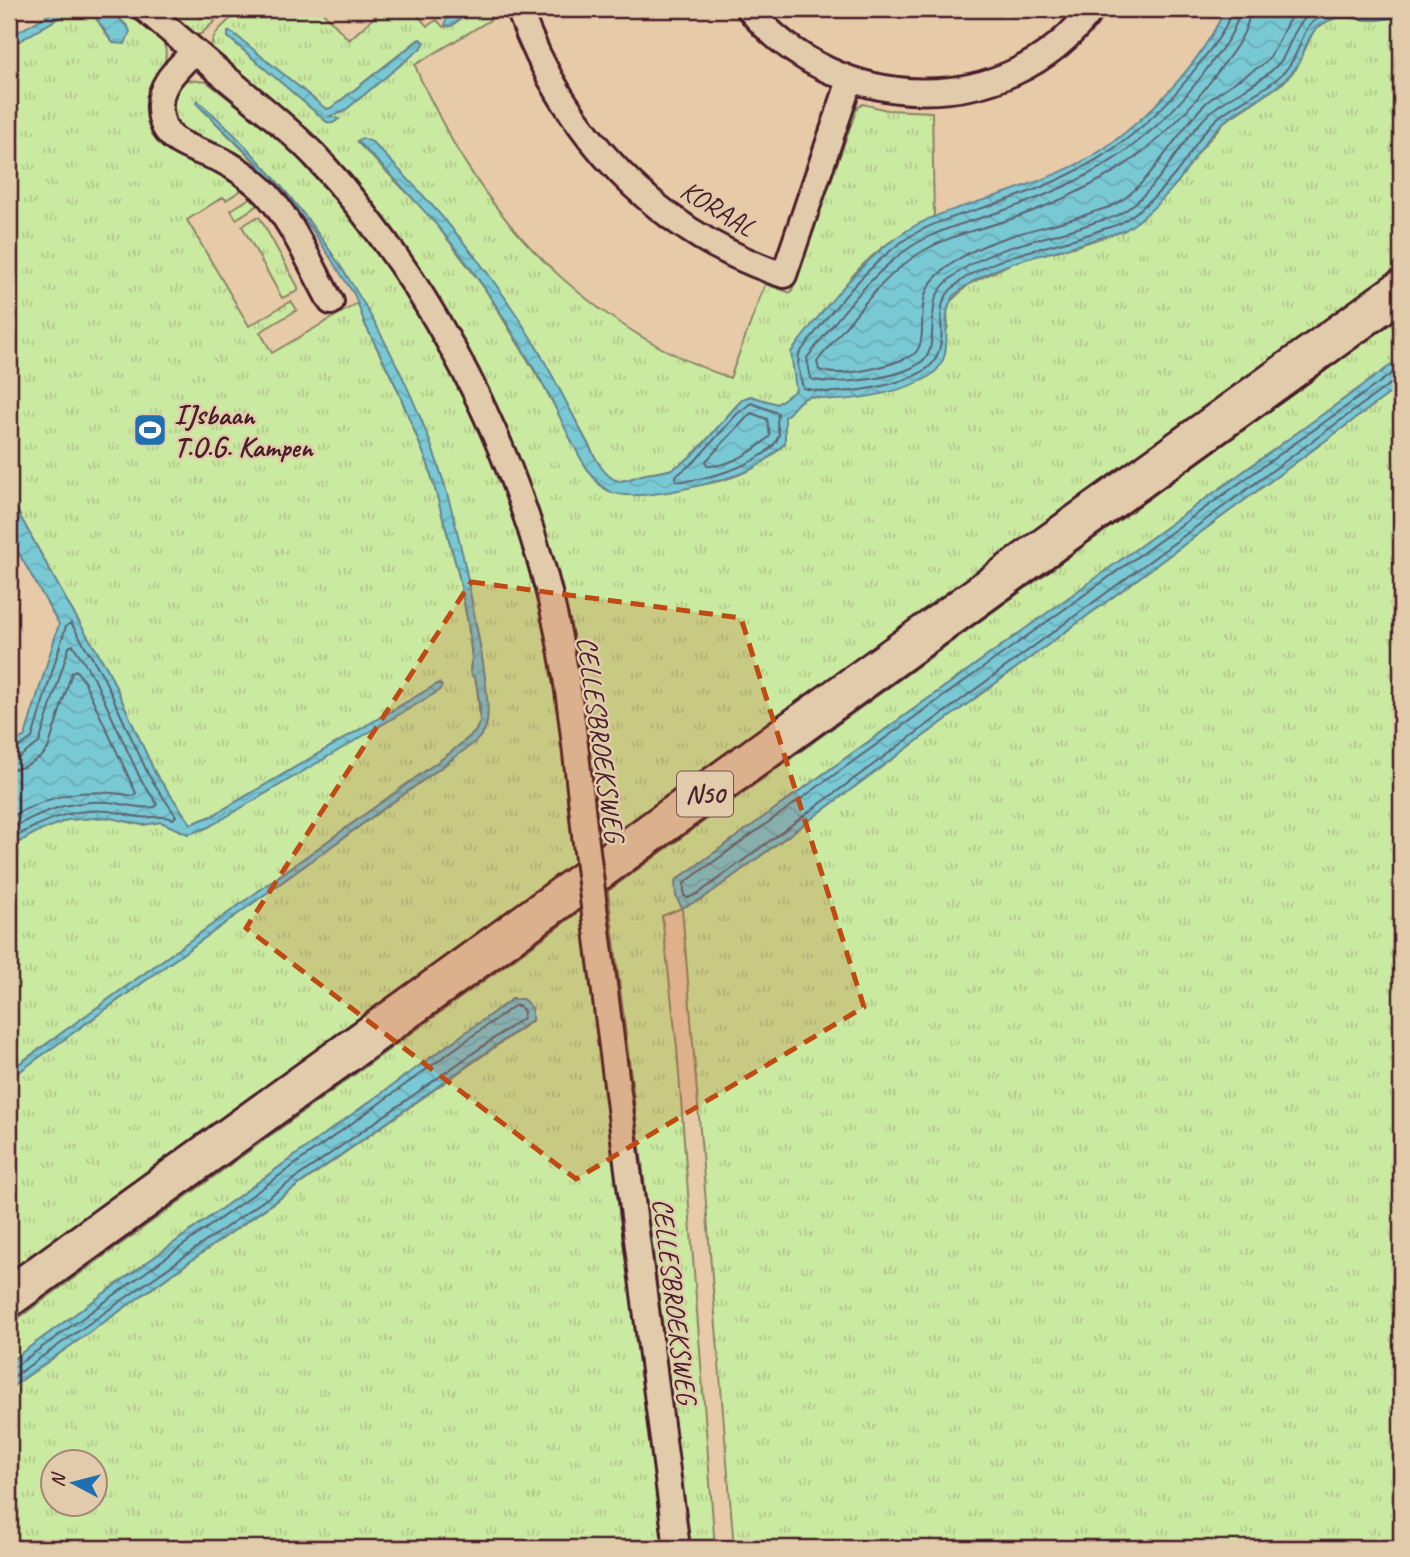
<svg xmlns="http://www.w3.org/2000/svg" width="1410" height="1557" font-family="Caveat,sans-serif">
<style>
.grass{fill:url(#grass-tufts);stroke:#8a8466;stroke-width:2;fill-rule:evenodd}
.water{fill:url(#water-waves);stroke:#668591;stroke-width:2}
.lines{fill:none;stroke-linecap:round;stroke-linejoin:round}
.shore{stroke:#5d636f;stroke-width:2}
.street-casing{stroke:#4a1f2b;stroke-width:30}
.highway-casing{stroke:#4a1f2b;stroke-width:44}
.street{stroke:#e2cbab;stroke-width:24}
.highway{stroke:#e2cbab;stroke-width:38}
.street-bridge-casing{stroke:#4a1f2b;stroke-width:30;stroke-linecap:butt}
.street-bridge{stroke:#e2cbab;stroke-width:24}
.marked{fill:#c04a14;fill-opacity:0.2;stroke:#c04a14;stroke-width:5;stroke-dasharray:14 9;stroke-linejoin:round}
.labels{text-anchor:middle;dominant-baseline:central;stroke-width:5;stroke-linejoin:round;paint-order:stroke}
.shield{fill:#e2cbab;stroke:#785351;stroke-width:2}
.shield-label{font-size:26px;font-weight:bold;fill:#4a1f2b}
.street-label{font-size:28px;fill:#4a1f2b;stroke:#e2cbab}
.poi-label{font-size:28px;font-weight:bold;fill:#4a1f2b;stroke:#e2cbab;text-anchor:start}
</style>
<defs>
<pattern id="grass-tufts" width="24" height="20" patternUnits="userSpaceOnUse" patternTransform="scale(1.75)"><rect width="24" height="20" fill="#cbeaa1"/><path d="M3 7l-1-3M5 7V3M7 7l1-3M15 17l-1-3M17 17v-4M19 17l1-3" fill="none" stroke="#b0c88b"/></pattern>
<pattern id="water-waves" width="16" height="10" patternUnits="userSpaceOnUse" patternTransform="scale(1.75)"><rect width="16" height="10" fill="#79c9d5"/><path d="M0 5q4-4 8 0t8 0" fill="none" stroke="#6aacb7"/></pattern>
</defs>
<rect width="100%" height="100%" fill="#e7cba8"/>
<filter id="ink" filterUnits="userSpaceOnUse"><feTurbulence type="fractalNoise" baseFrequency=".0143" numOctaves="2"/><feDisplacementMap in="SourceGraphic" scale="14" xChannelSelector="R" yChannelSelector="G"/><feConvolveMatrix kernelMatrix="1 2 1 2 8 2 1 2 1" color-interpolation-filters="sRGB"/></filter>
<g filter="url(#ink)">
<!-- grass -->
<path class="grass" d="M74,9H86L96,18L110,40L126,25L109,9H133C174,48 172,46 152,99L204,162L244,185L243,189L226,200L223,197L187,220L249,326L291,301L297,310L260,332L272,353L358,303L365,324L396,386L428,464L458,572L468,623L472,658L470,668L477,686L480,722L475,732L450,753L9,1071V848L35,833L67,820L106,817L142,825L161,822L188,834L439,683L212,816L191,824L155,773L108,670L70,607L9,496V47Z
M159,9H192L202,18L209,16L215,21L201,34L190,35Z
M242,9H320L349,40L383,9H412L427,26L437,20L443,27L451,26L473,9H504L505,11L415,65C421,83 432,101 440,118C501,238 602,333 730,378L765,284L791,293L857,108L863,104L887,110L932,112L934,217C895,235 858,262 835,300C819,325 808,356 796,383V391L777,404L751,396L743,399C722,419 699,455 674,468C664,473 653,472 642,475C622,481 616,488 600,466C565,401 533,335 489,276C454,228 413,185 372,142L358,143L430,216L485,289L547,392L586,465L600,485C666,488 736,496 785,443V416L802,399L810,396L821,398L868,395L916,383L948,327L947,310L950,302L969,284L1020,259L1074,247L1125,230L1145,214L1177,183L1201,149L1224,122L1283,83L1296,69L1314,30L1329,20L1341,17L1371,20L1401,16V275L600,862L579,719L457,337L212,53C208,33 228,22 242,9ZM230,32L326,109L331,108L419,39L343,112L328,117L338,119L333,123L327,122L228,37Z
M188,80L207,82L271,132L308,165L342,201L408,286L462,390L500,469L522,543L545,630L559,712L578,871L9,1284V1079L454,758L487,720C488,679 478,635 470,594C441,441 375,294 272,176C249,149 223,125 197,101L196,103L269,176L178,131L168,107L181,81Z
M255,195L263,202L236,219L231,210Z
M257,217L260,218L298,287V291L282,298L242,226Z
M1401,316V358L675,881L682,907L702,899L1401,385V1548H734L682,908L662,916L677,1048L715,1548H690L608,891Z
M583,909L663,1548H9V1389L532,1021V1008L512,999L9,1362V1325ZM52,1462H94V1504H52Z"/>
<!-- water -->
<path class="water" d="M59,9H74L9,47V37Z
M86,9H109L126,25L130,31L125,44L113,43L96,18Z
M458,9H473L451,26L445,25L446,20Z
M1225,9H1401V16C1391,18 1380,21 1370,20C1355,19 1343,14 1328,21C1303,32 1308,54 1293,71C1275,93 1247,103 1225,121C1206,137 1194,160 1179,180C1168,195 1141,221 1125,230C1117,234 1107,235 1099,238C1052,255 997,259 957,293C933,314 963,357 927,378C904,391 860,400 834,400C826,400 816,395 808,397C796,400 794,411 785,416V443C775,453 765,462 752,469C726,481 631,506 607,490C583,476 561,416 547,391C527,357 508,323 486,290C449,235 404,187 357,141L362,138L372,142C433,203 490,268 534,343C558,383 577,426 600,466C617,488 621,481 642,475C653,472 664,473 674,468C700,455 722,419 743,399L750,396L777,404L796,390L791,352C823,310 863,257 908,230C938,211 975,204 1008,192C1042,180 1079,167 1109,145C1153,113 1203,60 1225,9Z
M228,32L233,33L326,109L331,108L420,39L425,42L421,48L343,112L330,116L339,119L333,123L327,122L228,37Z
M197,100C295,185 372,300 421,419C447,481 463,548 474,614C478,636 494,711 485,729C480,741 463,750 454,758L9,1079V1071L450,753L475,732L480,722V707L476,681L470,672L472,658L468,623L458,572L428,464L396,386L365,324L355,296L328,254L311,228L256,162L196,103Z
M1401,358V385L702,899L682,908L676,897L675,881Z
M9,496L70,607L108,670L155,773L191,824L212,816L439,683L442,686L439,691L207,828L188,834L161,822L143,825L106,817L67,820L35,833L9,848V745L25,736L59,624L9,536Z
M512,999H523L532,1008V1020L9,1389V1362Z"/>
<g class="lines">
<!-- shore -->
<path class="shore" d="M1231,9C1228,31 1209,50 1196,68C1145,136 1087,173 1007,200C976,211 941,218 912,235C870,261 828,315 799,354L798,366L803,388C813,390 824,393 834,392C859,392 925,382 936,358C952,324 924,305 965,278C1005,252 1051,248 1095,232C1104,228 1116,227 1124,221C1141,210 1158,194 1171,179C1189,159 1199,133 1220,116C1241,99 1272,89 1289,66C1304,46 1299,24 1328,13C1343,8 1355,12 1370,13C1380,14 1391,10 1401,9
M1239,9C1238,33 1217,54 1204,73C1151,143 1094,179 1011,208C980,219 946,226 917,243C876,267 836,320 807,358L811,379C834,387 914,378 927,356C931,350 931,343 932,336C934,304 930,292 959,272C998,244 1048,239 1093,223C1101,220 1111,219 1118,215C1162,190 1179,139 1214,109C1234,93 1262,83 1279,63C1284,58 1286,51 1289,45C1296,28 1302,18 1318,9
M1250,9C1249,35 1228,58 1213,78C1158,152 1103,186 1017,217C986,228 952,234 923,251C882,275 854,318 823,354L817,362L819,370C843,379 890,366 913,355C932,340 911,301 936,277C977,236 1039,231 1091,213C1098,210 1105,209 1112,206C1148,189 1176,133 1204,105C1221,88 1246,76 1265,63C1280,47 1282,24 1298,9
M1401,367L684,883V896L688,898L699,893L1394,381L1401,380
M751,403L778,413L777,423L779,434C774,462 700,483 676,481V476L695,461L737,414Z
M751,413L767,419L770,436C754,452 728,467 707,466L706,461Z
M9,751L15,750L32,738L66,626L71,623L102,674L149,776L176,816L173,819C159,814 153,819 140,817C129,816 119,812 108,811C71,807 39,823 9,840
M9,760L18,758L39,743L69,647L73,645L94,678L141,780L157,804L155,807C138,810 123,803 107,802C70,800 39,812 9,830
M9,770L24,767L41,757L48,749L72,672L76,670L85,683L136,793L133,796C86,787 50,794 9,818
M9,1367L16,1366L514,1006H519L524,1011L523,1018L9,1380"/>
<defs>
<path id="street" d="M145,9C177,36 209,64 242,91C268,113 294,133 317,158C422,273 498,414 541,563C567,651 575,744 585,835
M519,9C563,132 657,234 784,275L850,80
M749,9C836,115 1007,123 1092,9
M194,51C186,60 176,69 169,79C163,88 159,98 160,109C161,144 194,148 221,160C235,167 249,177 261,188C289,214 312,268 331,302
M599,946L677,1548"/>
<path id="highway" d="M9,1297L1401,290"/>
</defs>
<!-- street casing -->
<use href="#street" class="street-casing"/>
<!-- highway casing -->
<use href="#highway" class="highway-casing"/>
<!-- street -->
<use href="#street" class="street"/>
<!-- highway -->
<use href="#highway" class="highway"/>
<defs>
<path id="street-bridge" d="M585,835L599,946"/>
</defs>
<!-- street-bridge casing -->
<use href="#street-bridge" class="street-bridge-casing"/>
<!-- street-bridge -->
<use href="#street-bridge" class="street-bridge"/>
</g>
</g>
<!-- marked area -->
<path class="marked" d="M471,582L741,618L864,1007L576,1179L246,928Z"/>
<!-- icons -->
<defs>
<symbol id="stadium-square" viewBox="-11 -11 22 22"><rect x="-9" y="-9" width="18" height="18" rx="4" fill="#1f6fb2" stroke="#e2cbab"/><path d="M0-5a6.5 5 0 1 0 0 10a6.5 5 0 1 0 0-10ZM-3.5-1.8h7v3.6h-7Z" fill="#fff"/></symbol>
</defs>
<g fill-rule="evenodd">
<use href="#stadium-square" x="131" y="411" width="38" height="38"/>
</g>
<g class="labels">
<!-- shield labels -->
<rect class="shield" x="677" y="771.5" width="56" height="45" rx="5"/>
<g class="shield-label">
<text x="705" y="794">N50</text>
</g>
<!-- street labels -->
<g class="street-label">
<text transform="translate(718 208) rotate(31)">KORAAL</text>
<text transform="translate(601 739) rotate(82)">CELLESBROEKSWEG</text>
<text transform="translate(675 1301) rotate(83)">CELLESBROEKSWEG</text>
</g>
<!-- poi labels -->
<g class="poi-label">
<text x="174" y="414">IJsbaan<tspan x="174" dy="32">T.O.G. Kampen</tspan></text>
</g>
</g>
<!-- margin -->
<rect width="1410" height="1557" fill="none" stroke="#e2cbab" stroke-width="35"/>
<rect x="18" y="18" width="1375" height="1522" fill="none" stroke="#4a1f2b" stroke-width="2.5" filter="url(#ink)"/>
<!-- north arrow -->
<g transform="translate(74 1483) rotate(277)"><circle r="33" fill="#e2cbab" stroke="#a58678" stroke-width="2"/>
<path d="M0-5L12 26L0 18L-12 26Z" fill="#1f6fb2"/>
<text y="-10" font-size="19" font-weight="bold" text-anchor="middle" fill="#4a1f2b">N</text>
</g>
</svg>
